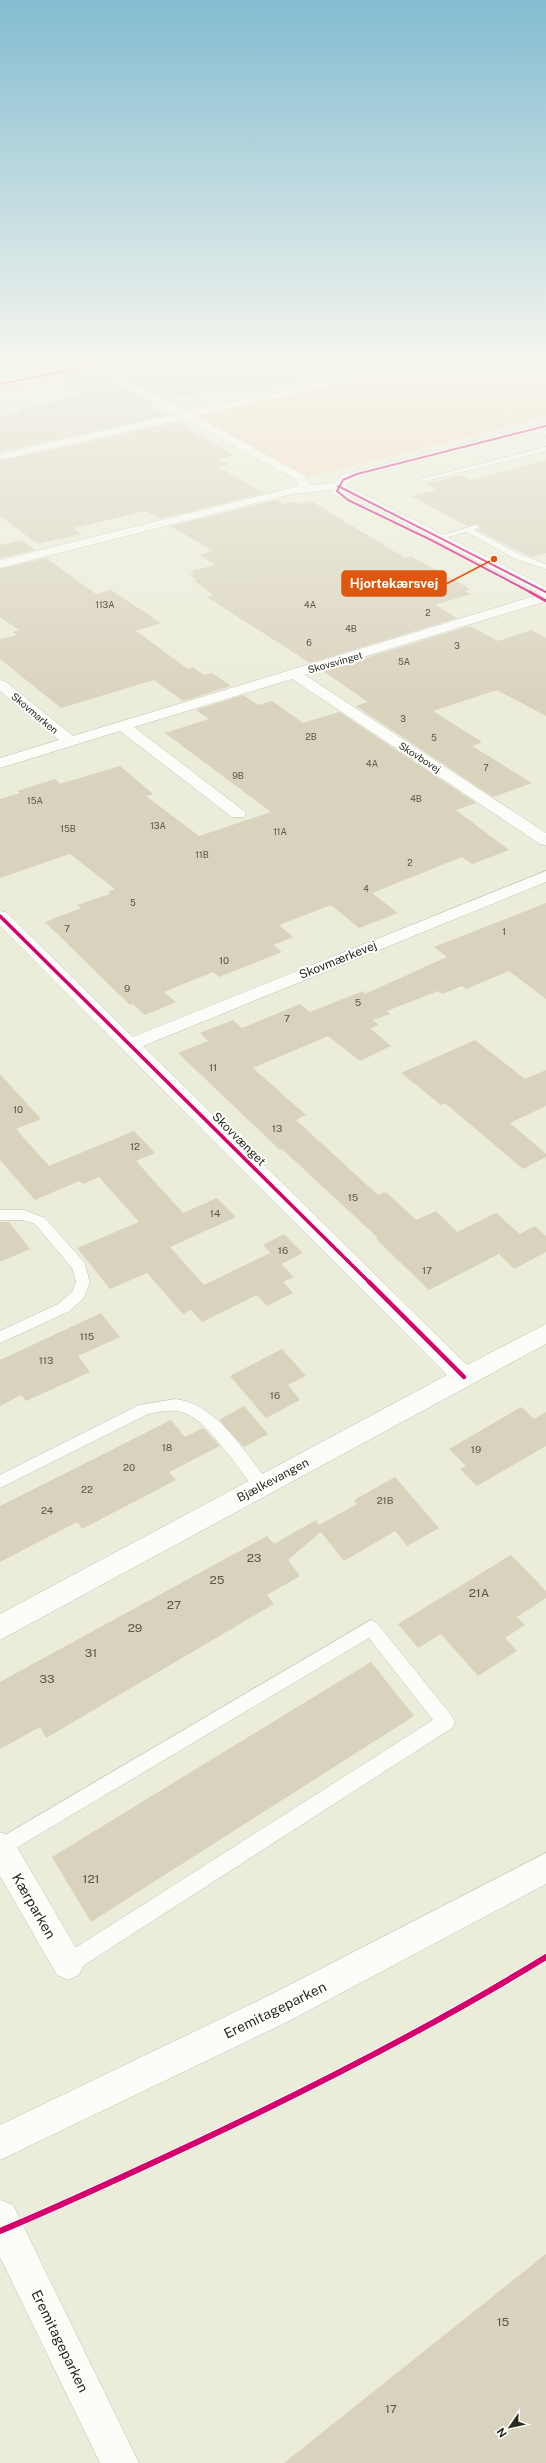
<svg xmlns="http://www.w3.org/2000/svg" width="546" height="2463" font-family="'Public Sans',sans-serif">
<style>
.green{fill:#f2d8bf}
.building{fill:#d9d2bd}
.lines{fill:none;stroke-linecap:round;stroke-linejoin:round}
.service-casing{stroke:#c1c2b4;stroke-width:1}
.minor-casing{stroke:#c1c2b4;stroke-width:1}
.service{fill:#fcfcf9;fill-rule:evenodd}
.minor{fill:#fcfcf9;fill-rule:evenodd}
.cycleway-far4-casing{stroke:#fff;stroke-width:3.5}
.cycleway-far3-casing{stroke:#fff;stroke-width:4.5}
.cycleway-far2-casing{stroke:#fff;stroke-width:6}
.cycleway-far1-casing{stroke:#fff;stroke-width:7}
.cycleway-casing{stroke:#fff;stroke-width:8}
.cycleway-far4{stroke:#d6006c;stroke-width:2}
.cycleway-far3{stroke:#d6006c;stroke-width:3}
.cycleway-far2{stroke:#d6006c;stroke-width:3.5}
.cycleway-far1{stroke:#d6006c;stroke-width:4.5}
.cycleway{stroke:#d6006c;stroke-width:6}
.labels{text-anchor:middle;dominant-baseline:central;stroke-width:4;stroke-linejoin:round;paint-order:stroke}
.far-number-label{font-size:9px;fill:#585648}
.far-street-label{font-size:10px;fill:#2a2b1e;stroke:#fff}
.number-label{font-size:10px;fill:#585648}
.street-label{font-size:12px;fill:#2a2b1e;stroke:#fff}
.near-number-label{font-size:12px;fill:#585648}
.near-street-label{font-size:14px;fill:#2a2b1e;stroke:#fff}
.leader{fill:none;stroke:#de570d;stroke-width:1.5}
.callout-dot{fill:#de570d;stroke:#fff;stroke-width:1.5}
.callout{fill:#de570d;stroke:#de570d;stroke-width:1.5}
.callout-label{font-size:13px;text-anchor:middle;font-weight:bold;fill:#fff}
</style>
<rect width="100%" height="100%" fill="#ebecd9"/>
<!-- green -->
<path class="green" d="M0,365H135L0,393Z
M422,365H511L546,379V417L297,480L195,415Z"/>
<!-- building -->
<path class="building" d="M218,365L226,368L240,365H318L319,375L243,392L232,386L168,400L115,372L151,367L166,374Z
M101,375L153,403L148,404L166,415L0,452V417L23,412L18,409L83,395L61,383Z
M178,422L233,455L218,459L229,464L218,467L264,493L160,519L146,511L74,528L81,534L38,544L0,516V461Z
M546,460V553L531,557L477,530L481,528V526L476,524L467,526L411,496L437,490L426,484L460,475L470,480Z
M276,500L284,504L293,502L298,504L311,501L405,558L411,556L470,589L465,591L471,594L435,605L457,618L310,663L207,597L214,595L194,581L197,580L190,575L195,573L191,571L215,565L200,555L213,551L171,526Z
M21,540L35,550L0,558V545Z
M46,558L96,594L111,590L161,623L136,631L188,669L193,667L204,675L212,673L231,686L183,701L154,680L61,708L0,659V639L17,635L13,632L19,630L0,617V569Z
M470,626L498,641L531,630L546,638V716L497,690L433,711L482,742L472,746L532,783L493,797L356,706L368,702L323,671Z
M243,695L258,705L272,701L303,723L339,712L476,803L456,810L509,850L472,864L462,857L372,893L398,913L359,928L331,905L279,925L293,937L273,945L282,952L219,977L213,972L164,992L176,1002L145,1015L133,1004L130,1005L45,922L81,908L77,905L110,894L108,892L115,889L70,854L0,878V799L20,793L17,791L55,779L60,784L120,766L153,794L146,796L199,836L271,812L165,733L209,719L196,710Z
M546,903V999L509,971L466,989L462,986L442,994L438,991L387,1011L390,1014L373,1020L379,1025L370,1028L391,1046L360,1061L328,1036L253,1068L306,1115L296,1120L378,1195L386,1192L416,1220L436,1211L457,1232L496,1213L520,1234L535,1226L546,1236V1252L514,1269L499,1254L429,1290L376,1239L378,1238L282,1149L280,1150L178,1053L208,1041L200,1033L233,1020L242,1028L300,1004L310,1012L363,991L365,994L447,957L434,947Z
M475,1040L525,1079L546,1070V1106L510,1123L546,1154V1157L523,1169L445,1103L441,1105L401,1073Z
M0,1074L41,1119L16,1129L49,1166L134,1131L155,1153L136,1161L183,1213L217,1198L236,1217L170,1247L204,1285L270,1253L294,1277L283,1282L293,1293L267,1306L257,1295L202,1322L191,1310L183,1314L147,1273L110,1289L77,1248L139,1222L99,1177L83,1184L79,1181L35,1200L0,1160Z
M0,1222H9L30,1249L0,1262Z
M284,1234L303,1253L281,1264L263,1245Z
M101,1313L120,1337L78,1356L90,1372L26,1401L21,1395L0,1406V1360Z
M282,1349L306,1376L288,1385L300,1400L266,1418L230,1376Z
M244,1406L268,1434L244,1447L219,1420Z
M521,1407L534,1419L546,1412V1446L477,1486L460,1469L466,1466L449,1449Z
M171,1420L185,1437L203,1428L220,1446L169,1472L176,1480L82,1529L77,1522L0,1562V1506Z
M395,1477L439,1528L407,1546L395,1531L344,1561L321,1532L288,1560L300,1576L267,1595L274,1604L46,1738L40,1727L0,1749V1682L267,1536L274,1544L316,1520L319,1525L357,1504L354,1500Z
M511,1555L546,1591V1598L517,1617L525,1625L505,1638L517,1651L478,1676L441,1634L418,1648L398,1624Z
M371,1662L414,1716L91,1922L52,1857Z
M546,2254V2463H284Z"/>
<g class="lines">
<defs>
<path id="service" d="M534,428L546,431V435L534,430Z
M546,447V451L421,482L417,480Z
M476,525L480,527L474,530L519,554L546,564V569L513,558L467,532L440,539L436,537Z
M0,1210H24L45,1218L84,1262L90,1282L83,1299L68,1312L0,1343V1331L58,1304L72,1292L76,1282L72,1268L35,1224L23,1220H0Z
M176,1399C217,1404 244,1452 268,1481L270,1486L268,1491L262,1493L256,1491C240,1471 206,1418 182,1412C171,1409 158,1412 148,1414L0,1488V1475L139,1405Z
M371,1620L377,1623L452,1716L455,1722L452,1728L75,1971L68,1974L61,1971L58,1964L61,1957L433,1720L369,1638L1,1857L0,1838Z"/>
<path id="minor" d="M87,365H99L187,412L399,365H416L411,368L196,416L304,475L310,485L335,483L342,475L353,472L546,423V429L361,476L345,485L546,587V601L305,675L546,833V845L540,844L292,679L134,727L244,811L246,814L244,817H232L120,731L0,768V758L59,740L0,691V680L5,681L73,736L541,594L348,494L341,498L333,494L331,490L292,494L0,568V560L299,486L295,479L184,419L0,460V454L176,414Z
M546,871V882L143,1046L467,1365L546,1324V1344L0,1640V1614L447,1375L0,926V911L6,912L133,1037Z
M0,1832L11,1837L79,1953L84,1964L79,1975L68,1980L57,1975L0,1876Z
M546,1853V1884L287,2022L0,2160V2125L264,1998Z
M0,2200L13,2205L139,2463H100L0,2257Z"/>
</defs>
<!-- service casing -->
<use href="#service" class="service-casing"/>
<!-- minor casing -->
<use href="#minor" class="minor-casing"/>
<!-- service -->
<use href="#service" class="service"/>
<!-- minor -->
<use href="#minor" class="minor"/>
<defs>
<path id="cycleway-far4" d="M0,384L95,365
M338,486L546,592
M532,593L431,540L348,500L337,491L343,480L357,474L546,426"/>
<path id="cycleway-far3" d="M530,592L546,601"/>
<path id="cycleway-far2" d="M0,916L370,1283"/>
<path id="cycleway-far1" d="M369,1282L464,1377"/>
<path id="cycleway" d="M0,2231C65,2204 129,2174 193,2144C314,2087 432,2027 546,1957"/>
</defs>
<!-- cycleway-far4 casing -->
<use href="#cycleway-far4" class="cycleway-far4-casing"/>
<!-- cycleway-far3 casing -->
<use href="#cycleway-far3" class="cycleway-far3-casing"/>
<!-- cycleway-far2 casing -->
<use href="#cycleway-far2" class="cycleway-far2-casing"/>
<!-- cycleway-far1 casing -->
<use href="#cycleway-far1" class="cycleway-far1-casing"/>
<!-- cycleway casing -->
<use href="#cycleway" class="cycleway-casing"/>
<!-- cycleway-far4 -->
<use href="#cycleway-far4" class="cycleway-far4"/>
<!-- cycleway-far3 -->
<use href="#cycleway-far3" class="cycleway-far3"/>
<!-- cycleway-far2 -->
<use href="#cycleway-far2" class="cycleway-far2"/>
<!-- cycleway-far1 -->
<use href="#cycleway-far1" class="cycleway-far1"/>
<!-- cycleway -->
<use href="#cycleway" class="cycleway"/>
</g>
<!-- sky -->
<linearGradient id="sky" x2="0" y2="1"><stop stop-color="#83bcd1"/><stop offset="0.51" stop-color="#f6f6ee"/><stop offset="1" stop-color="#f6f6ee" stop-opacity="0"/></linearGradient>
<rect width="546" height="709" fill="url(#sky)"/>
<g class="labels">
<!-- far-number labels -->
<g class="far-number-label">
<text x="105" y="604">113A</text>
<text x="310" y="604">4A</text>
<text x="428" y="612">2</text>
<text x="351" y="628">4B</text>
<text x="309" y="642">6</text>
<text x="457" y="645">3</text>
<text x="404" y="661">5A</text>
<text x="403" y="718">3</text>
<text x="311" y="736">2B</text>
<text x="434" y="737">5</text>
<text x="372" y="763">4A</text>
<text x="486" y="767">7</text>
<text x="238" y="775">9B</text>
<text x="416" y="798">4B</text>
<text x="35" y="800">15A</text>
<text x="158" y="825">13A</text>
<text x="68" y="828">15B</text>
<text x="280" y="831">11A</text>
<text x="202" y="854">11B</text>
<text x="410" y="862">2</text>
<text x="366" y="888">4</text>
<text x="133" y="902">5</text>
</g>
<!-- far-street labels -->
<g class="far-street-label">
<text transform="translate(335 662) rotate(-16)">Skovsvinget</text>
<text transform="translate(35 713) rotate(40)">Skovmarken</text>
<text transform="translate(420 757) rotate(33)">Skovbovej</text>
</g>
<!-- number labels -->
<g class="number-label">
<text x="67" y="928">7</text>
<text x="504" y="931">1</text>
<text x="224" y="960">10</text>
<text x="127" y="988">9</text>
<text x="358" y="1002">5</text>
<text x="287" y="1018">7</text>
<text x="213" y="1067">11</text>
<text x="18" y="1109">10</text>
<text x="277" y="1128">13</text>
<text x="135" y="1146">12</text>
<text x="353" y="1197">15</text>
<text x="215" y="1213">14</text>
<text x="283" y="1250">16</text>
<text x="427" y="1270">17</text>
<text x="87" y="1336">115</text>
<text x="46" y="1360">113</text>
<text x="275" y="1395">16</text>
<text x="167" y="1447">18</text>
<text x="476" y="1449">19</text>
<text x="129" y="1467">20</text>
<text x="87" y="1489">22</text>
<text x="385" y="1500">21B</text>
<text x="47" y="1510">24</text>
</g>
<!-- street labels -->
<g class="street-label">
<text transform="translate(338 960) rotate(-22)">Skovmærkevej</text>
<text transform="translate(239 1139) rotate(45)">Skovvænget</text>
<text transform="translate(273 1480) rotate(-28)">Bjælkevangen</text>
</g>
<!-- near-number labels -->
<g class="near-number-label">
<text x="254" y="1558">23</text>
<text x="217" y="1580">25</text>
<text x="479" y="1593">21A</text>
<text x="174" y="1605">27</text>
<text x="135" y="1628">29</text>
<text x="91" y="1653">31</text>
<text x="47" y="1679">33</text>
<text x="91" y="1879">121</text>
<text x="503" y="2322">15</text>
<text x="391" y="2409">17</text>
</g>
<!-- near-street labels -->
<g class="near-street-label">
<text transform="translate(34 1906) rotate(60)">Kærparken</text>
<text transform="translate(275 2010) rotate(-26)">Eremitageparken</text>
<text transform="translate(60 2341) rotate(64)">Eremitageparken</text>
</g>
</g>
<!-- callouts -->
<path class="leader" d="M494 559L446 584"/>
<circle class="callout-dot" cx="494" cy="559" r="4"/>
<rect class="callout" x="342" y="571" width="104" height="25" rx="4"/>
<g class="callout-label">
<text x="394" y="588">Hjortekærsvej</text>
</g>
<!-- north arrow -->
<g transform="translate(510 2427) rotate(236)" stroke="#ffffff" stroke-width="3" paint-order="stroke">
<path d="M0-3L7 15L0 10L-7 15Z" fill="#2a2b1e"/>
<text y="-6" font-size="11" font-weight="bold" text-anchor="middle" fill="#2a2b1e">N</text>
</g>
</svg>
